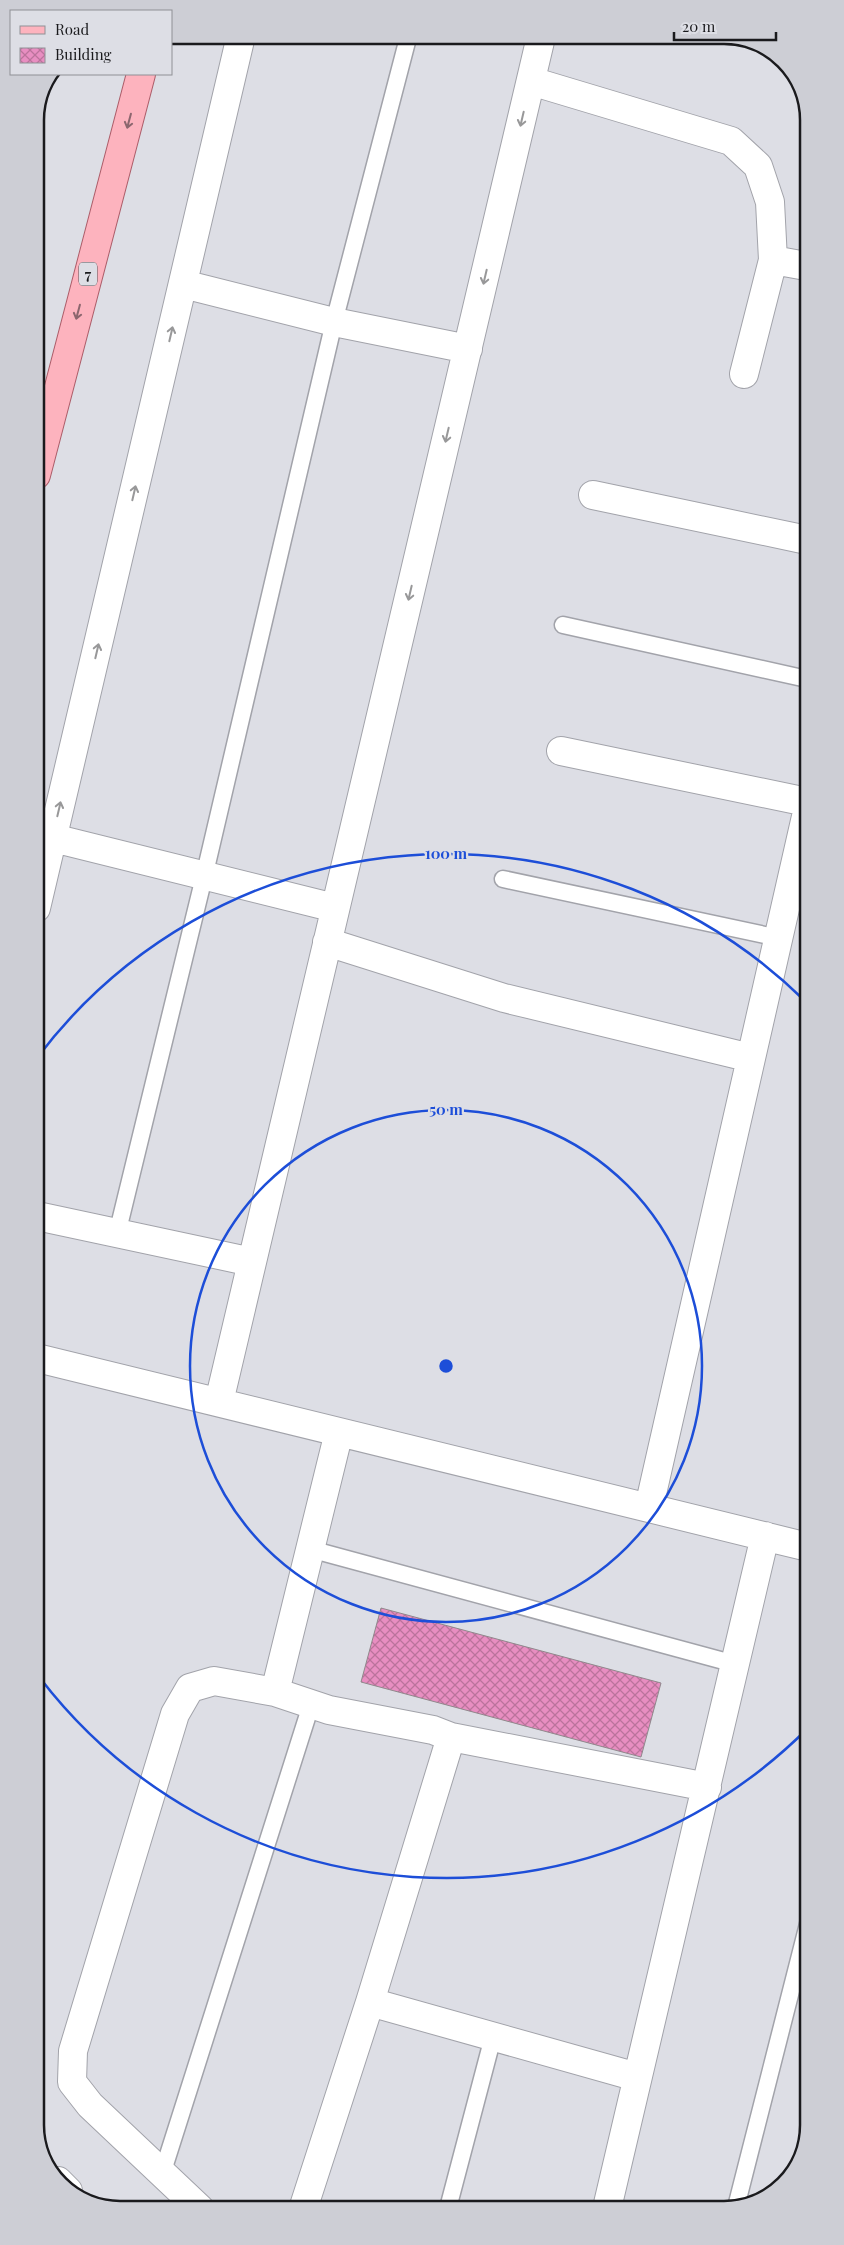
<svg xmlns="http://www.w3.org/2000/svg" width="844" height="2245" font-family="'Playfair Display',serif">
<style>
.building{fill:url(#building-cross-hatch);stroke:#90888c}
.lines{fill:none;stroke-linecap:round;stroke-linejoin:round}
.lane-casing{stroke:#a2a3aa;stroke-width:19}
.street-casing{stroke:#a2a3aa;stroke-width:30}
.primary-casing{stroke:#ac5d69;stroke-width:30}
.lane{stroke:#fff;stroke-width:16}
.street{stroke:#fff;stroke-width:28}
.primary{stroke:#fdb3be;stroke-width:28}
.oneway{stroke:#989899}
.oneway2{stroke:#8c666e}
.ring{fill:none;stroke:#1d4ed8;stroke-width:2.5}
.labels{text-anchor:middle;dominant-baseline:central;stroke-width:4.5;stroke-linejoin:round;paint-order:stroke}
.shield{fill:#dddee5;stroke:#545559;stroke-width:1}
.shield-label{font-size:14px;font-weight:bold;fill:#1a1a1d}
.rim{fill:none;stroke:#1a1a1d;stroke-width:2.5}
.centre{fill:#1d4ed8;stroke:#dddee5;stroke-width:2.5}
.ring-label{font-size:15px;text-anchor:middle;font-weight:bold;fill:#1d4ed8;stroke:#dddee5;stroke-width:4.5;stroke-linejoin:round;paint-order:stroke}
</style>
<defs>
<pattern id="building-cross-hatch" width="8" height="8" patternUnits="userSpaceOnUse" patternTransform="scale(1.25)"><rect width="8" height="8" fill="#e88ec1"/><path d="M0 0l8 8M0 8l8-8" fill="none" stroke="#bb739c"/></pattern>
</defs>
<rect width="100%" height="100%" fill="#dddee5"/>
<!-- building -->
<path class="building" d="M381,1608L661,1683L641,1757L361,1682Z"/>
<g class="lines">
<defs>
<path id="lane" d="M563,625L807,679
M503,879L779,938
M117,1234L204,877L334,322L408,38
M310,1549L735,1664
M162,2174L311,1705
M736,2207L809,1920
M448,2208L493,2037"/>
<path id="street" d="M531,81L731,141L758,166L770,202L773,260L806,266
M183,284L334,322L468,349
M744,374L773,260
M593,495L807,540
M561,751L807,802
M53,838L335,908
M36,908L240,40
M327,942L504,998L751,1058
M37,1216L252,1262
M37,1358L808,1547
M219,1402L541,37
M649,1507L807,812
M275,1692L339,1432
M370,2002L637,2077
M58,2181L68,2191
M607,2208L765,1536
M200,2209L90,2105L72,2082L73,2051L175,1714L190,1688L214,1681L275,1692L329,1710L433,1730L451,1737L707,1787
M303,2209L370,2002L451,1737"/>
<path id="primary" d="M36,475L141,74"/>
</defs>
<!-- lane casing -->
<use href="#lane" class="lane-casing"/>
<!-- street casing -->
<use href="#street" class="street-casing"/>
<!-- primary casing -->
<use href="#primary" class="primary-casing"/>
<!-- lane -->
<use href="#lane" class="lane"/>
<!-- street -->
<use href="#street" class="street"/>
<!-- primary -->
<use href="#primary" class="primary"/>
</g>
<!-- one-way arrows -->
<defs><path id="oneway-shaft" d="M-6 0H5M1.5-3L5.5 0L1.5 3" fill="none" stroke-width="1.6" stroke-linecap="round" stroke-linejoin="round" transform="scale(1.25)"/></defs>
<g class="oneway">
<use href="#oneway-shaft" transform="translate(522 119) rotate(103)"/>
<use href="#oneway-shaft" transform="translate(485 277) rotate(103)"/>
<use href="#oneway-shaft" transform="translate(171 334) rotate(-77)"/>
<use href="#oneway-shaft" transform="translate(447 435) rotate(103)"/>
<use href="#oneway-shaft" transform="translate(134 493) rotate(-77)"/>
<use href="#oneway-shaft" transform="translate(410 593) rotate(103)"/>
<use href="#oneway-shaft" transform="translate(97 651) rotate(-77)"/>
<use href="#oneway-shaft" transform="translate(59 809) rotate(-77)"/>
</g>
<g class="oneway2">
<use href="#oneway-shaft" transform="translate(129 121) rotate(105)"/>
<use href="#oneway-shaft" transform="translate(78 312) rotate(105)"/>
</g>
<!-- distance rings -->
<g class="ring">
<circle cx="446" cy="1366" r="256"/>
<path d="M808 1728A512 512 0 0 1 40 1678M37 1058A512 512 0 0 1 805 1001"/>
</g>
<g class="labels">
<!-- shield labels -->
<rect class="shield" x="79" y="262.5" width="18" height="23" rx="4"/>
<g class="shield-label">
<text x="88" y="274">7</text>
</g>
</g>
<!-- crop -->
<path d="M0 0H844V2245H0ZM120 44H724A76 76 0 0 1 800 120V2125A76 76 0 0 1 724 2201H120A76 76 0 0 1 44 2125V120A76 76 0 0 1 120 44Z" fill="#cdced5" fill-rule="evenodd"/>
<path class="rim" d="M120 44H724A76 76 0 0 1 800 120V2125A76 76 0 0 1 724 2201H120A76 76 0 0 1 44 2125V120A76 76 0 0 1 120 44Z"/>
<circle cx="446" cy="1366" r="8" class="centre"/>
<g class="ring-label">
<text x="446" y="859">100 m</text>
<text x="446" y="1115">50 m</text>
</g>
<!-- legend -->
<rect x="10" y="10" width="162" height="65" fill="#dddee5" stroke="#8f9095"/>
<rect x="20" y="26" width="25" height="8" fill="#fdb3be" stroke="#8f9095"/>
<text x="55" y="35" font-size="15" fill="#1a1a1d">Road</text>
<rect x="20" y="48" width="25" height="15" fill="url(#building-cross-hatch)" stroke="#8f9095"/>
<text x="55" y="60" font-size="15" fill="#1a1a1d">Building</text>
<!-- scale -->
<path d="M674 32v8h102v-8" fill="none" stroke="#1a1a1d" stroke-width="2.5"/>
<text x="682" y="32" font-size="15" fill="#1a1a1d" stroke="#dddee5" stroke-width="4" paint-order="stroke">20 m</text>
</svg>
